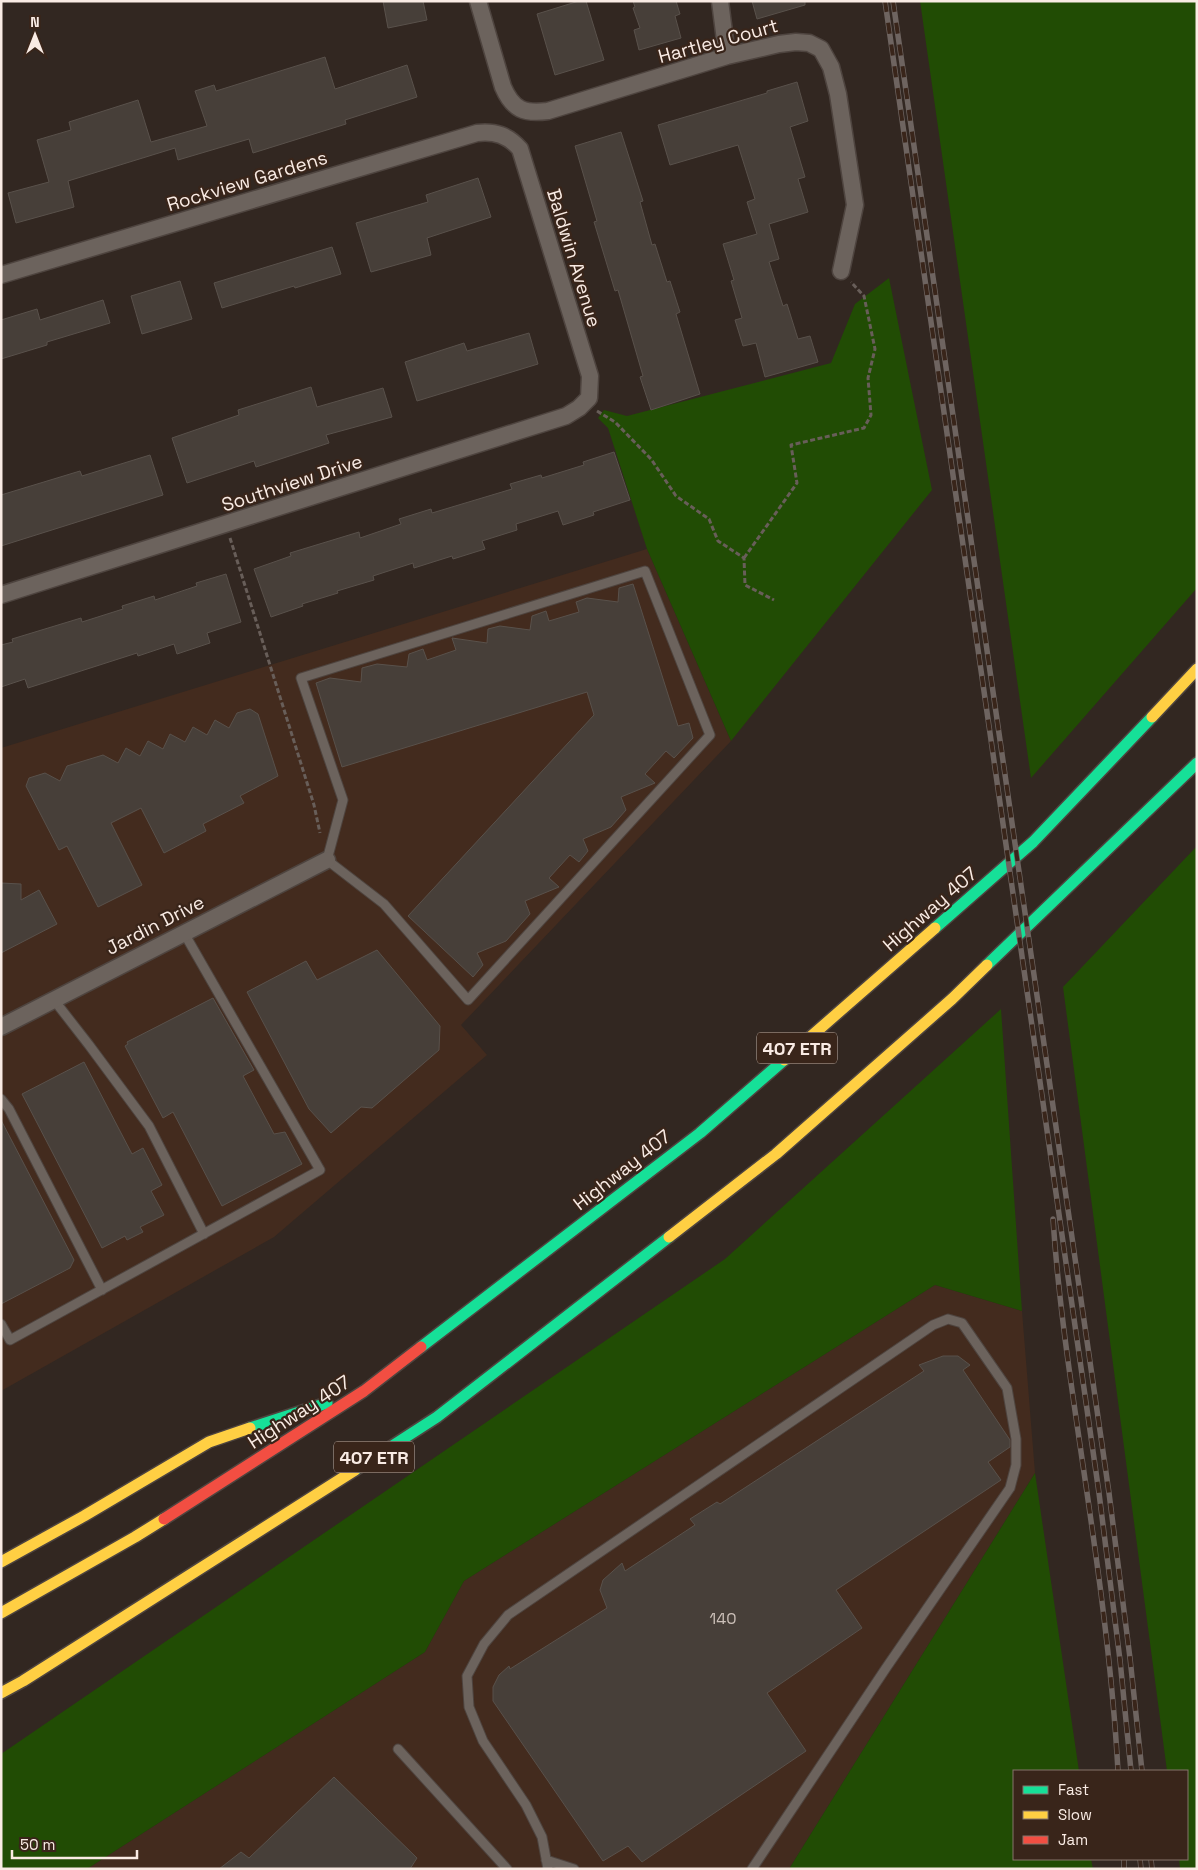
<svg xmlns="http://www.w3.org/2000/svg" width="1198" height="1870" font-family="'Space Grotesk',sans-serif">
<style>
.built{fill:#432b1e}
.green{fill:#214c04}
.building{fill:#473f39;stroke:#59514b}
.lines{fill:none;stroke-linecap:round;stroke-linejoin:round}
.lane-casing{stroke:#4e443f;stroke-width:11}
.street-casing{stroke:#4e443f;stroke-width:19}
.fast-casing{stroke:#4e443f;stroke-width:14}
.slow-casing{stroke:#4e443f;stroke-width:14}
.jam-casing{stroke:#4e443f;stroke-width:14}
.path{stroke:#685e59;stroke-width:3;stroke-dasharray:5 2.5;stroke-linecap:butt}
.lane{stroke:#6c635d;stroke-width:9}
.street{stroke:#6c635d;stroke-width:16}
.fast{stroke:#16e098;stroke-width:11}
.slow{stroke:#ffcf43;stroke-width:11}
.jam{stroke:#f24e42;stroke-width:11}
.rail-casing{stroke:#6e6460;stroke-width:5.5}
.rail{stroke:#39251a;stroke-width:4;stroke-dasharray:11;stroke-linecap:butt}
.labels{text-anchor:middle;dominant-baseline:central;stroke-width:4.5;stroke-linejoin:round;paint-order:stroke}
.number-label{font-size:16px;fill:#ccc0b9}
.shield{fill:#39251a;stroke:#bfb0a7;stroke-width:1}
.shield-label{font-size:18px;font-weight:bold;fill:#f9ebe4}
.street-label{font-size:19px;fill:#f9ebe4;stroke:#39251a}
</style>
<rect width="100%" height="100%" fill="#322721"/>
<!-- built -->
<path class="built" d="M647,549L731,741L461,1025L487,1055L274,1237L1,1391V748Z
M935,1285L1022,1311L1035,1473L789,1869H87L425,1652L464,1581Z"/>
<!-- green -->
<path class="green" d="M920,1H1197V588L1031,778Z
M889,278L932,490L731,741L647,549L608,428L598,418L604,410L627,416L831,363L855,304Z
M1197,846V1869H1180L1179,1859H1187V1771H1167L1063,987Z
M1001,1009L1022,1311L935,1285L464,1581L425,1652L87,1869H1V1754L725,1259Z
M1035,1473L1079,1771H1014V1859H1091L1093,1869H789Z"/>
<!-- building -->
<path class="building" d="M383,1H423L427,20L388,28Z
M579,1H586L604,60L555,75L537,14Z
M633,1H676L680,14L675,16L681,38L639,50L634,30L640,28L633,8L635,7Z
M752,1H805V5L757,19Z
M325,57L335,89L407,65L417,97L345,120L346,124L253,153L249,139L178,160L175,148L68,181L74,207L16,223L8,193L49,182L37,140L71,130L69,122L138,100L151,142L207,126L195,91L214,85L216,91Z
M797,82L808,121L790,127L805,177L798,179L808,212L769,224L779,259L769,262L783,306L787,304L798,339L810,336L818,362L765,377L756,343L743,346L735,320L742,318L731,281L734,280L723,244L757,234L747,202L755,199L738,145L670,165L658,125L767,93V91Z
M621,132L643,201L640,202L652,245L655,244L667,282L670,281L680,312L676,314L700,394L651,410L640,377L643,376L618,290L615,291L594,222L597,221L575,146Z
M478,178L491,217L427,238L431,255L371,272L356,223L428,202L426,195Z
M332,247L341,274L295,288L294,286L222,308L214,283Z
M180,281L192,319L142,334L131,296Z
M103,300L110,323L47,342V345L1,359V320L37,309L40,320Z
M529,333L538,364L417,401L405,362L464,343L467,351Z
M311,387L317,407L383,388L392,417L326,435L329,443L256,467L254,461L187,483L172,438L239,415L238,410Z
M614,452L630,500L593,512L594,515L563,525L558,511L516,524L517,530L482,541L485,549L453,559L452,556L414,568L413,563L373,576L374,580L337,591L338,593L302,604L303,606L271,617L254,569L291,556L290,553L359,532L360,538L401,524L399,519L431,509L432,513L512,489L510,484L541,475L542,478L584,465L583,462Z
M150,455L163,495L1,546V495L80,471L82,476Z
M226,574L241,622L207,633L210,643L177,654L174,644L138,656L137,653L28,688L25,679L1,687V645L13,642L12,639L81,618L82,622L123,609L122,606L154,596L155,600L197,586L196,583Z
M633,584L678,726L689,723L693,738L674,758L666,751L645,774L655,783L621,797L626,810L611,827L583,839L588,851L579,862L570,855L549,878L559,887L525,901L530,914L506,941L477,953L483,965L473,977L408,916L594,715L587,692L342,767L316,683L330,678L361,682L362,668L377,664L407,667L409,654L423,649L427,660L456,650L452,638L487,643L488,629L500,626L530,630L532,616L546,611L549,621L579,612L576,602L587,598L618,602L619,588Z
M250,709L258,714L278,776L240,796L244,803L203,824L206,831L164,853L141,808L111,823L142,885L98,907L67,846L59,850L26,786L29,778L45,773L60,781L67,766L103,755L118,763L126,748L140,756L148,741L163,749L170,734L185,742L193,727L207,735L215,720L229,728L237,713Z
M1,883L21,884V900L39,890L57,924L1,953Z
M377,950L440,1026L439,1050L372,1108L361,1107L331,1133L309,1109L247,992L306,961L317,980Z
M213,998L254,1070L243,1076L274,1134L285,1132L302,1164L222,1206L173,1112L163,1118L125,1046L128,1044L127,1042Z
M84,1062L132,1154L143,1148L162,1185L151,1191L164,1215L140,1227L143,1232L127,1240L125,1236L102,1248L22,1094Z
M1,1120L74,1260L70,1268L1,1304Z
M943,1356H958L970,1365L963,1370L1010,1440V1447L988,1462L1001,1480L836,1590L862,1628L767,1693L806,1751L642,1862L628,1846L603,1861L493,1701V1687L499,1675L509,1666L510,1669L607,1608L600,1590L603,1580L622,1563L625,1571L695,1525L690,1519L717,1502L720,1504L924,1371L919,1365Z
M334,1777L417,1858L410,1869H219L241,1852L249,1858Z"/>
<g class="lines">
<defs>
<path id="lane" d="M645,571L710,735L468,1000L384,904L327,860L343,800L301,678Z
M54,1000L89,1045L149,1126L204,1234
M1,1099L9,1109L102,1290
M1,1324L10,1340L320,1170L184,933
M398,1749L507,1869
M546,1860L574,1869
M548,1869L542,1837L526,1805L483,1741L469,1707L467,1676L484,1644L508,1615L933,1325L948,1319L962,1323L1007,1388L1016,1439V1465L1010,1488L886,1668L752,1869"/>
<path id="street" d="M478,1L503,87C513,110 524,114 548,111L727,56L779,44L796,42L809,43L821,49L831,67L838,94L855,205L841,271
M720,1L727,56
M1,275L477,133C495,131 508,135 520,149L590,376L589,398L579,408L566,416L1,595
M1,1027L327,860"/>
<path id="fast" d="M935,928L1033,842L1152,717
M987,965L1197,763
M421,1347L700,1133L784,1060
M250,1428L327,1403
M355,1470L437,1417L669,1237"/>
<path id="slow" d="M1152,717L1197,669
M784,1060L935,928
M669,1237L776,1154L952,999L987,965
M1,1562L84,1516L209,1442L250,1428
M1,1613L135,1537L164,1519
M1,1693L23,1681L355,1470"/>
<path id="jam" d="M164,1519L364,1391L421,1347"/>
</defs>
<!-- lane casing -->
<use href="#lane" class="lane-casing"/>
<!-- street casing -->
<use href="#street" class="street-casing"/>
<!-- fast casing -->
<use href="#fast" class="fast-casing"/>
<!-- slow casing -->
<use href="#slow" class="slow-casing"/>
<!-- jam casing -->
<use href="#jam" class="jam-casing"/>
<!-- path -->
<path class="path" d="M597,411L615,422L651,459L676,496L709,519L718,541L744,558L745,585L774,600
M230,538L314,805L320,833
M744,558L797,483L791,445L864,428L871,415L868,378L875,349L864,296L851,282"/>
<!-- lane -->
<use href="#lane" class="lane"/>
<!-- street -->
<use href="#street" class="street"/>
<!-- fast -->
<use href="#fast" class="fast"/>
<!-- slow -->
<use href="#slow" class="slow"/>
<!-- jam -->
<use href="#jam" class="jam"/>
<defs>
<path id="rail" d="M885,1L1099,1493L1120,1660L1131,1771
M893,1L1109,1493L1130,1658L1142,1771
M1053,1219C1058,1295 1069,1370 1080,1445C1096,1553 1112,1662 1118,1771
M1124,1859V1869
M1140,1859L1141,1869
M1151,1859L1152,1869"/>
</defs>
<!-- rail casing -->
<use href="#rail" class="rail-casing"/>
<!-- rail -->
<use href="#rail" class="rail"/>
</g>
<g class="labels">
<!-- number labels -->
<g class="number-label">
<text x="723" y="1618">140</text>
</g>
<!-- shield labels -->
<g class="shield">
<rect x="757" y="1032.5" width="80" height="31" rx="4"/>
<rect x="334" y="1441.5" width="80" height="31" rx="4"/>
</g>
<g class="shield-label">
<text x="797" y="1048">407 ETR</text>
<text x="374" y="1457">407 ETR</text>
</g>
<!-- street labels -->
<g class="street-label">
<text transform="translate(718 41) rotate(-15)">Hartley Court</text>
<text transform="translate(247 181) rotate(-17)">Rockview Gardens</text>
<text transform="translate(574 258) rotate(73)">Baldwin Avenue</text>
<text transform="translate(292 483) rotate(-18)">Southview Drive</text>
<text transform="translate(930 909) rotate(-41)">Highway 407</text>
<text transform="translate(155 925) rotate(-27)">Jardin Drive</text>
<text transform="translate(622 1170) rotate(-38)">Highway 407</text>
<text transform="translate(299 1412) rotate(-33)">Highway 407</text>
</g>
</g>
<!-- border -->
<rect width="1198" height="1870" fill="none" stroke="#f9ebe4" stroke-width="5"/>
<!-- legend -->
<rect x="1013" y="1770" width="175" height="90" fill="#39251a" stroke="#86746b"/>
<rect x="1023" y="1786" width="25" height="8" fill="#16e098" stroke="#86746b"/>
<text x="1058" y="1795" font-size="15" fill="#f9ebe4">Fast</text>
<rect x="1023" y="1811" width="25" height="8" fill="#ffcf43" stroke="#86746b"/>
<text x="1058" y="1820" font-size="15" fill="#f9ebe4">Slow</text>
<rect x="1023" y="1836" width="25" height="8" fill="#f24e42" stroke="#86746b"/>
<text x="1058" y="1845" font-size="15" fill="#f9ebe4">Jam</text>
<!-- north arrow -->
<g transform="translate(35 35)" stroke="#39251a" stroke-width="4" paint-order="stroke">
<path d="M0-4L9 19L0 12L-9 19Z" fill="#f9ebe4"/>
<text y="-8" font-size="14" font-weight="bold" text-anchor="middle" fill="#f9ebe4">N</text>
</g>
<!-- scale -->
<path d="M12 1850v8h125v-8" fill="none" stroke="#f9ebe4" stroke-width="2.5"/>
<text x="20" y="1850" font-size="15" fill="#f9ebe4" stroke="#39251a" stroke-width="4" paint-order="stroke">50 m</text>
</svg>
